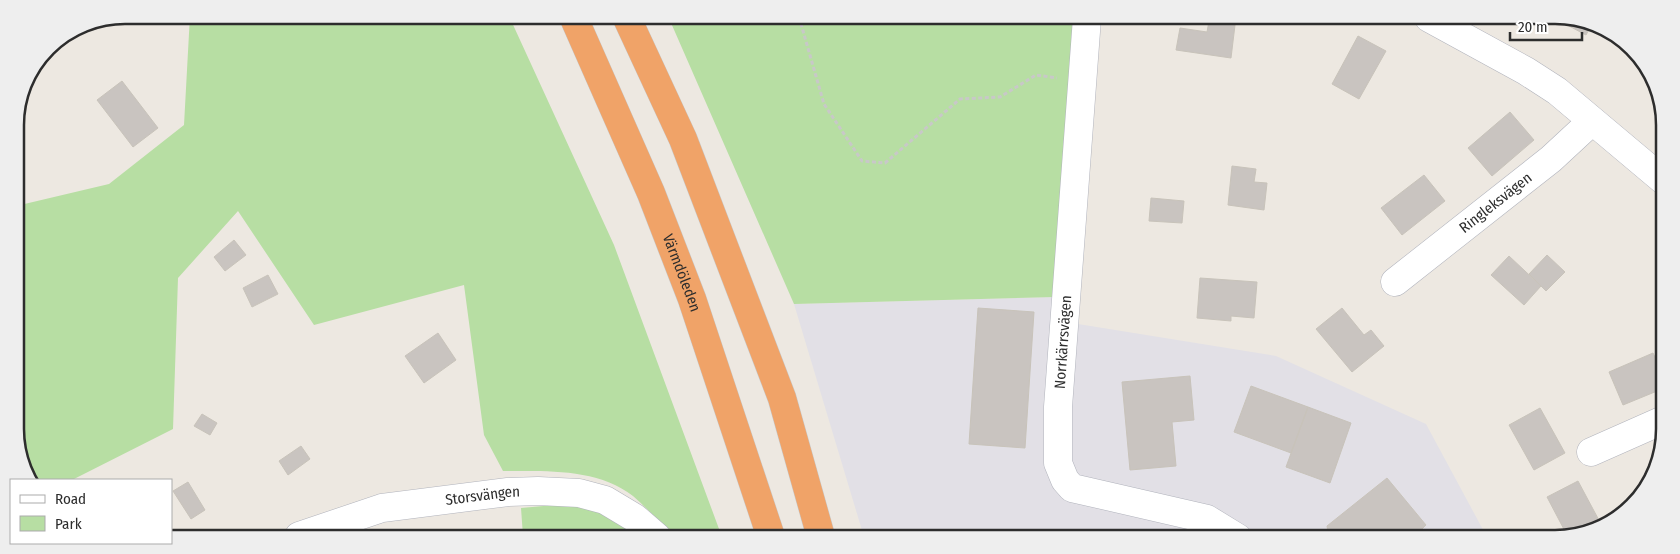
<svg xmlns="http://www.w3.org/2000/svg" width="1680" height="554" font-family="'Fira Sans Condensed',sans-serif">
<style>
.industrial{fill:#e2e0e6}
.green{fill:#b7dea3}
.building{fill:#c9c4c0;stroke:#c8c3ba}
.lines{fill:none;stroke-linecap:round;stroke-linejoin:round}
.minor-casing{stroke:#b1b3bc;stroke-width:29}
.highway-casing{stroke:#c8c8c8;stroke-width:29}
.path{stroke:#c8c8c8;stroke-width:3;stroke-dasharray:4 2.5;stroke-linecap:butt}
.minor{stroke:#fff;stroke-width:28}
.highway{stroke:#f0a368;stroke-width:28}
.labels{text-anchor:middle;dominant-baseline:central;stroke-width:4.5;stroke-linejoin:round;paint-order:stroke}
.street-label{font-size:15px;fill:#2d2d2d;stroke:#fff}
.rim{fill:none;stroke:#2d2d2d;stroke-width:2.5}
</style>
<rect width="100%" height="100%" fill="#ede8e1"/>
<!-- industrial -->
<path class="industrial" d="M1055,297L1066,302L1078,324L1276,356L1426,424L1488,539L864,537L794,304Z"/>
<!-- green -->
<path class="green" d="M190,15L509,16L614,245L722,537H674C660,523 647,508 633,496C598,468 545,471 503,471L484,435L464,285L314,325L238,211L178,278L173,429L72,480H32L17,450L16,206L109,184L184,125Z
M668,16L1078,18L1055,297L794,304Z
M577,503L608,514L642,537L523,536L521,508Z"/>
<!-- building -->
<path class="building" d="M1556,19H1584L1592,24L1586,35Z
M1209,21L1235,25L1231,58L1176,50L1180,28L1207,32Z
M1358,36L1386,51L1359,99L1332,84Z
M122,81L158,128L133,147L97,100Z
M1510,112L1534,140L1492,176L1468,148Z
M15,131L23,162L15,164Z
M1232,166L1256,169L1254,182L1267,183L1264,210L1228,205Z
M1424,175L1445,201L1402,235L1381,208Z
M1151,198L1184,201L1182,223L1149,221Z
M234,240L246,255L225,271L214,257Z
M1547,255L1565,272L1546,291L1529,274Z
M1509,256L1541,286L1524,305L1491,275Z
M268,275L278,294L252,307L243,288Z
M1200,278L1257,282L1254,318L1231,316V321L1197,318Z
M978,308L1034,312L1025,448L969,444Z
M1342,308L1364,335L1371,330L1384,346L1352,372L1316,329Z
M438,333L456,360L424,383L405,356Z
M1653,353L1662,372V389L1623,405L1609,372Z
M1190,376L1194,420L1172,422L1176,466L1130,470L1122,382Z
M1251,386L1308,407L1291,453L1234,432Z
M1308,407L1351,423L1330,483L1286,467Z
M1540,408L1565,453L1534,470L1509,425Z
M202,414L217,423L210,435L194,426Z
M301,446L310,459L288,475L279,461Z
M1387,478L1426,525L1413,538H1329L1327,526Z
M1578,481L1601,524L1568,537L1547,497Z
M188,482L205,510L191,519L173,491Z"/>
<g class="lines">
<defs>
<g id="minor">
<path d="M1087,18L1058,407V463L1065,480L1072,488L1207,519L1238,538"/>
<path d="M1429,18L1526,71L1557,91L1663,180"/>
<path id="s1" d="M1395,282L1551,159L1592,121"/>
<path d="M1591,452L1661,421"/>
<path id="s2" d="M299,536L382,508L508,492L538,491L579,493L605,500L635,518L657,537"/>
</g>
<g id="highway">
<path id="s3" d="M573,16L651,193L692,299L771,537"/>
<path d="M626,16L683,139L782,398L821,537"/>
</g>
</defs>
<!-- minor casing -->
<use href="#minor" class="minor-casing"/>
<!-- highway casing -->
<use href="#highway" class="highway-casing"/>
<!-- path -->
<path class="path" d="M799,17L824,104L862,161L885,163L960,99L1000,97L1036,75L1057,78"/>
<!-- minor -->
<use href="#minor" class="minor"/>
<!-- highway -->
<use href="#highway" class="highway"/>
</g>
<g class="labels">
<!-- street labels -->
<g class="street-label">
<text stroke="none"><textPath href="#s1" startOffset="128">Ringleksvägen</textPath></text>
<text stroke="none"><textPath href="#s3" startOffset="279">Värmdöleden</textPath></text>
<text transform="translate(1063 342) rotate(-86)">Norrkärrsvägen</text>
<text stroke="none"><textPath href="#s2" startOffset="189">Storsvängen</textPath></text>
</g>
</g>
<!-- crop -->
<path d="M0 0H1680V554H0ZM125 24H1555A101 101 0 0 1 1656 125V429A101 101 0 0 1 1555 530H125A101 101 0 0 1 24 429V125A101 101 0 0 1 125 24Z" fill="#eee" fill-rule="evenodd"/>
<path class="rim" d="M125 24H1555A101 101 0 0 1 1656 125V429A101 101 0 0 1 1555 530H125A101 101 0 0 1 24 429V125A101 101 0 0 1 125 24Z"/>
<!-- legend -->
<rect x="10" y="479" width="162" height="65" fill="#ffffff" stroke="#ababab"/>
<rect x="20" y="495" width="25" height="8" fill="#ffffff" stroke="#ababab"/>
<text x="55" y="504" font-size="15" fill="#2d2d2d">Road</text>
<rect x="20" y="516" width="25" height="15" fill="#b7dea3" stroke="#ababab"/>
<text x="55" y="529" font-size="15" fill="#2d2d2d">Park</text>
<!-- scale -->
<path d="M1510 32v8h72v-8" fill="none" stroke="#2d2d2d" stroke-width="2.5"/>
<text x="1518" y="32" font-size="15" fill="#2d2d2d" stroke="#ffffff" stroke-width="4" paint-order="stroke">20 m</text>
</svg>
